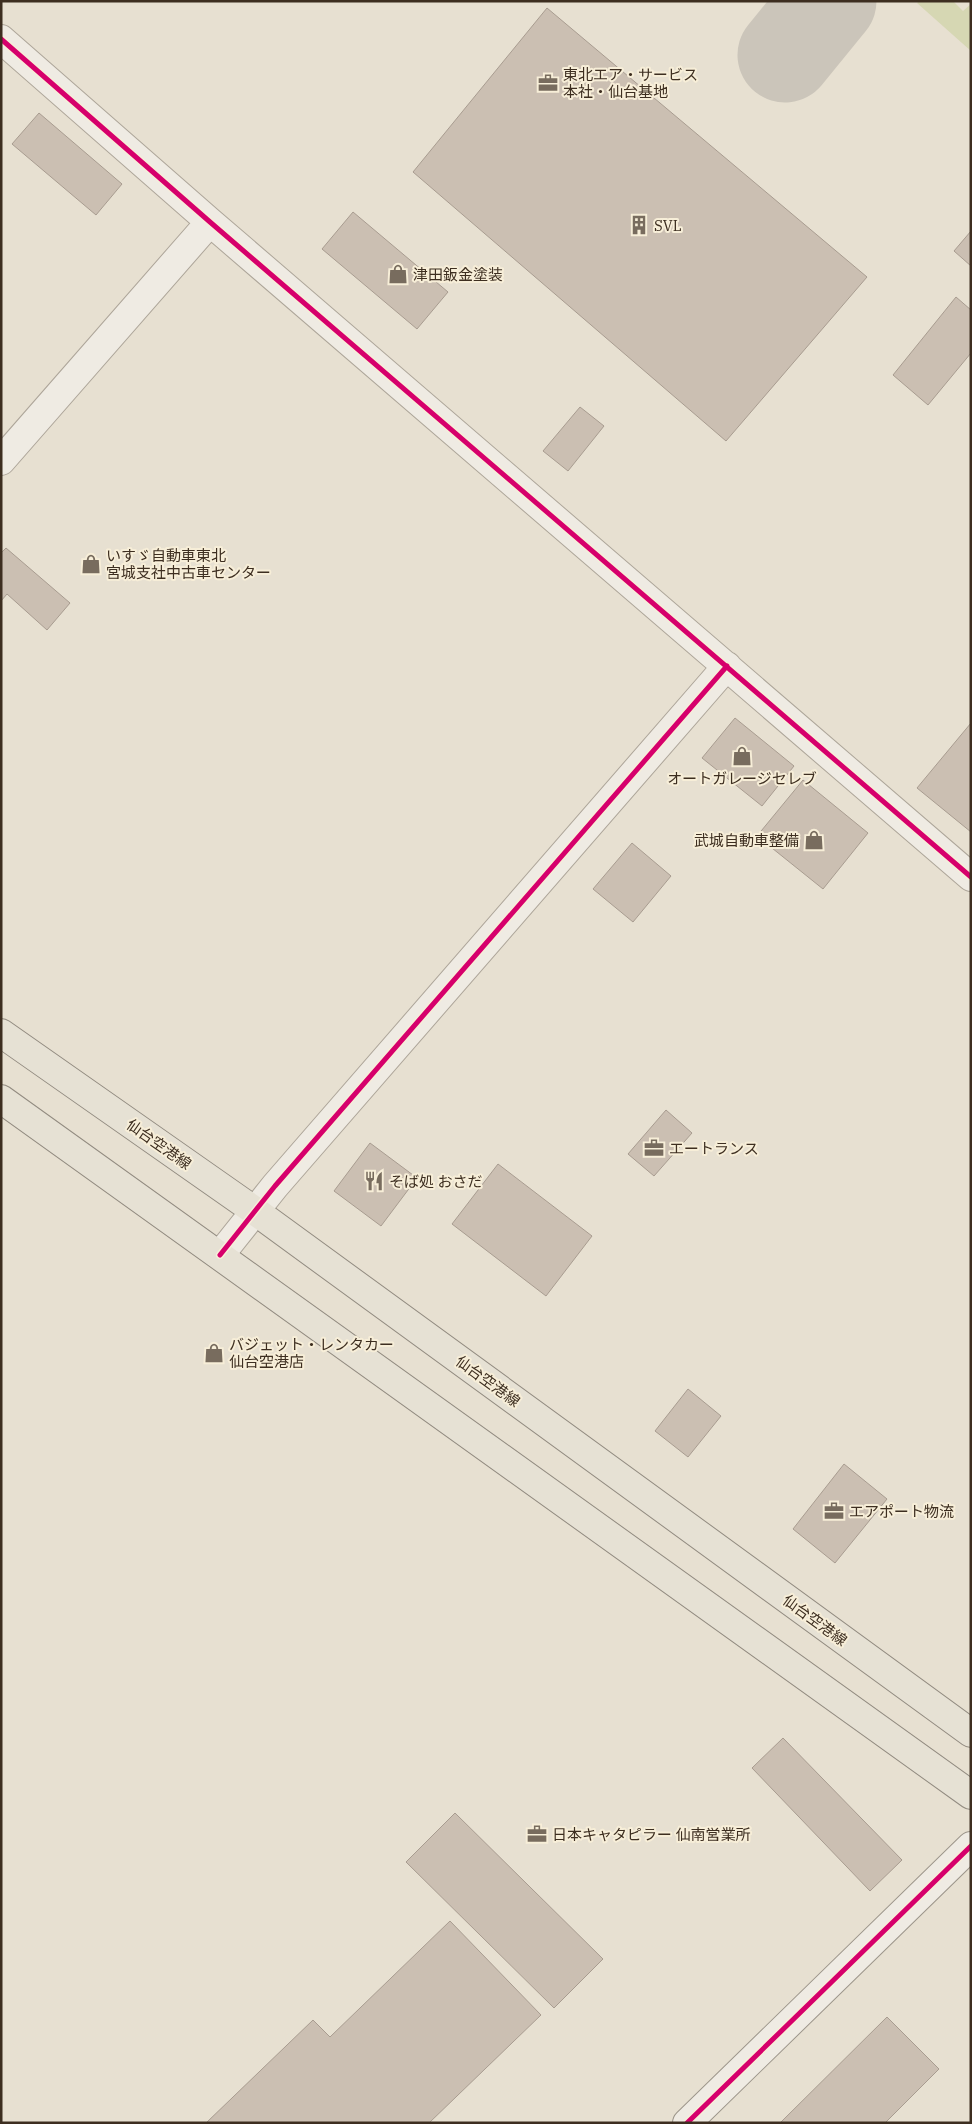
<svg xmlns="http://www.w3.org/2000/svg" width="972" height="2124" font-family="'IBM Plex Serif','Noto Sans JP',serif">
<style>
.green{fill:#d6d7b3}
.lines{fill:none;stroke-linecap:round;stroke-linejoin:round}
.taxiway{stroke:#cbc5ba;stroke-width:95}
.building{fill:#cbbfb2;stroke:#a89c90}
.street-casing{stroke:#ada599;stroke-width:30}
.secondary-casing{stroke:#9c958a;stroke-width:30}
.primary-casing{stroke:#928b80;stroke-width:30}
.street{stroke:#efebe3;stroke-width:28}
.secondary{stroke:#efebe3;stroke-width:28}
.primary{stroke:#e6e1d4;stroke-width:28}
.cycleway-casing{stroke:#f7eed8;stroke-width:8}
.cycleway{stroke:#d6006c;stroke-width:5}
.labels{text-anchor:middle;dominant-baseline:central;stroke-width:4;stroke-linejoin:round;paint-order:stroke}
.poi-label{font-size:15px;fill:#3d2e20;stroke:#f7eed8;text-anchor:start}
.street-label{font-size:15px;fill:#3d2e20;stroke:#f7eed8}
</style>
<rect width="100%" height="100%" fill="#e7e0d1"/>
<!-- green -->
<path class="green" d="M920,1H953L963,11L971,4V51L917,3Z"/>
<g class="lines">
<!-- taxiway -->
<path class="taxiway" d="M785,55L829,1"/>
</g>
<!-- building -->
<path class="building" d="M547,8L867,277L726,441L413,172Z
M39,113L122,184L96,215L12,144Z
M353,212L448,292L417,329L322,249Z
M971,231V266L954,251Z
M956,297L971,310V353L928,405L893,375Z
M580,407L604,426L568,471L543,451Z
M6,548L70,603L47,630L7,594L1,601V553Z
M735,718L794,766L762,806L702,758Z
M971,723V832L917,788Z
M803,780L868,833L823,889L757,836Z
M632,843L671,876L633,922L593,889Z
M666,1110L692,1133L654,1176L628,1154Z
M370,1143L417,1178L381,1226L334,1191Z
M498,1164L592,1236L546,1296L452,1224Z
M688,1389L721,1416L688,1457L655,1431Z
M844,1464L887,1499L835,1563L793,1529Z
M783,1738L902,1860L870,1891L752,1768Z
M455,1813L603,1959L554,2008L406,1862Z
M450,1921L541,2015L429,2123H206L313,2020L330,2037Z
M887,2017L939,2069L885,2123H780Z"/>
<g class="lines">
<defs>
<path id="street" d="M1,39L210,222L971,877
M1,461L210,222
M220,1255L275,1186L727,666"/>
<path id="secondary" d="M687,2123L971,1846"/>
<path id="primary" d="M1,1033L255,1211L971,1733
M1,1099L971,1795"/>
</defs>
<!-- street casing -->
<use href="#street" class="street-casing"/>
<!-- secondary casing -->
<use href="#secondary" class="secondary-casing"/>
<!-- primary casing -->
<use href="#primary" class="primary-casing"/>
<!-- street -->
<use href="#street" class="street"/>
<!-- secondary -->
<use href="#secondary" class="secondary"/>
<!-- primary -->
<use href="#primary" class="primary"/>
<defs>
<path id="cycleway" d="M1,39L210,222L971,877
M220,1255L275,1186L727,666
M687,2123L971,1846"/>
</defs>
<!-- cycleway casing -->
<use href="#cycleway" class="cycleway-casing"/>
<!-- cycleway -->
<use href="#cycleway" class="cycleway"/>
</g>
<!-- icons -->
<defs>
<symbol id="office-bare" viewBox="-9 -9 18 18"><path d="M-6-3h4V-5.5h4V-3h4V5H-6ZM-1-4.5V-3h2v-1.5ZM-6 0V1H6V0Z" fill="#786c5e" stroke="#f7eed8" stroke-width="2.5" paint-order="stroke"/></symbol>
<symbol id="building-bare" viewBox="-9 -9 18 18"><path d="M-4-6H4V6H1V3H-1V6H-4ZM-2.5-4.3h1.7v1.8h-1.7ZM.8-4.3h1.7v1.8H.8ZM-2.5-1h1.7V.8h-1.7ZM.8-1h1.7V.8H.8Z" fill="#786c5e" stroke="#f7eed8" stroke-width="2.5" paint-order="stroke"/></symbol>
<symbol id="shop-bare" viewBox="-9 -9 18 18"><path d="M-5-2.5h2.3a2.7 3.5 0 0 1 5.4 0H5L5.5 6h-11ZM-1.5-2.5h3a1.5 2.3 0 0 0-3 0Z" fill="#786c5e" stroke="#f7eed8" stroke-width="2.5" paint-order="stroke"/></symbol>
<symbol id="restaurant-bare" viewBox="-9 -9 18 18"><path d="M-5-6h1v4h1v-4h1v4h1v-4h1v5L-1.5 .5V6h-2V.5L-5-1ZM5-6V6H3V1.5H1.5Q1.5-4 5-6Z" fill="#786c5e" stroke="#f7eed8" stroke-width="2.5" paint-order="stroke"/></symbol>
</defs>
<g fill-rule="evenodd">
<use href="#office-bare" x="534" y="69" width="28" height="28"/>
<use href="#building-bare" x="625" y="211" width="28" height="28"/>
<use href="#shop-bare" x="384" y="260" width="28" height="28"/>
<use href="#shop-bare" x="77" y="550" width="28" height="28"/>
<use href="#shop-bare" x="728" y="742" width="28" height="28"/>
<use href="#shop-bare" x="800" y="826" width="28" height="28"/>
<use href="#office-bare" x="640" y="1134" width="28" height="28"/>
<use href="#restaurant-bare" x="360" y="1167" width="28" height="28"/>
<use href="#shop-bare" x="200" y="1339" width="28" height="28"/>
<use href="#office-bare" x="820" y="1497" width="28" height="28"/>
<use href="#office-bare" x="523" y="1820" width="28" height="28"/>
</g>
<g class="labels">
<!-- poi labels -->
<g class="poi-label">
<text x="563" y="74">東北エア・サービス<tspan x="563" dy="17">本社・仙台基地</tspan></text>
<text x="654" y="225">SVL</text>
<text x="413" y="274">津田鈑金塗装</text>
<text x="106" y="555">いすゞ自動車東北<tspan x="106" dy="17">宮城支社中古車センター</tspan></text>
<text x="742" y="778" text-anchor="middle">オートガレージセレブ</text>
<text x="799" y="840" text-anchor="end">武城自動車整備</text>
<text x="669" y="1148">エートランス</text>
<text x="389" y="1181">そば処 おさだ</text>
<text x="229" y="1344">バジェット・レンタカー<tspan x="229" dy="17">仙台空港店</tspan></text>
<text x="849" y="1511">エアポート物流</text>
<text x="552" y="1834">日本キャタピラー 仙南営業所</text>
</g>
<!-- street labels -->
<g class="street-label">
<text transform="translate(159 1144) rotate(35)">仙台空港線</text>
<text transform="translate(488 1381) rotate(36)">仙台空港線</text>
<text transform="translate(815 1620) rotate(36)">仙台空港線</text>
</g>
</g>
<!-- border -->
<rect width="972" height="2124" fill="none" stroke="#3d2e20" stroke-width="5"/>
</svg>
